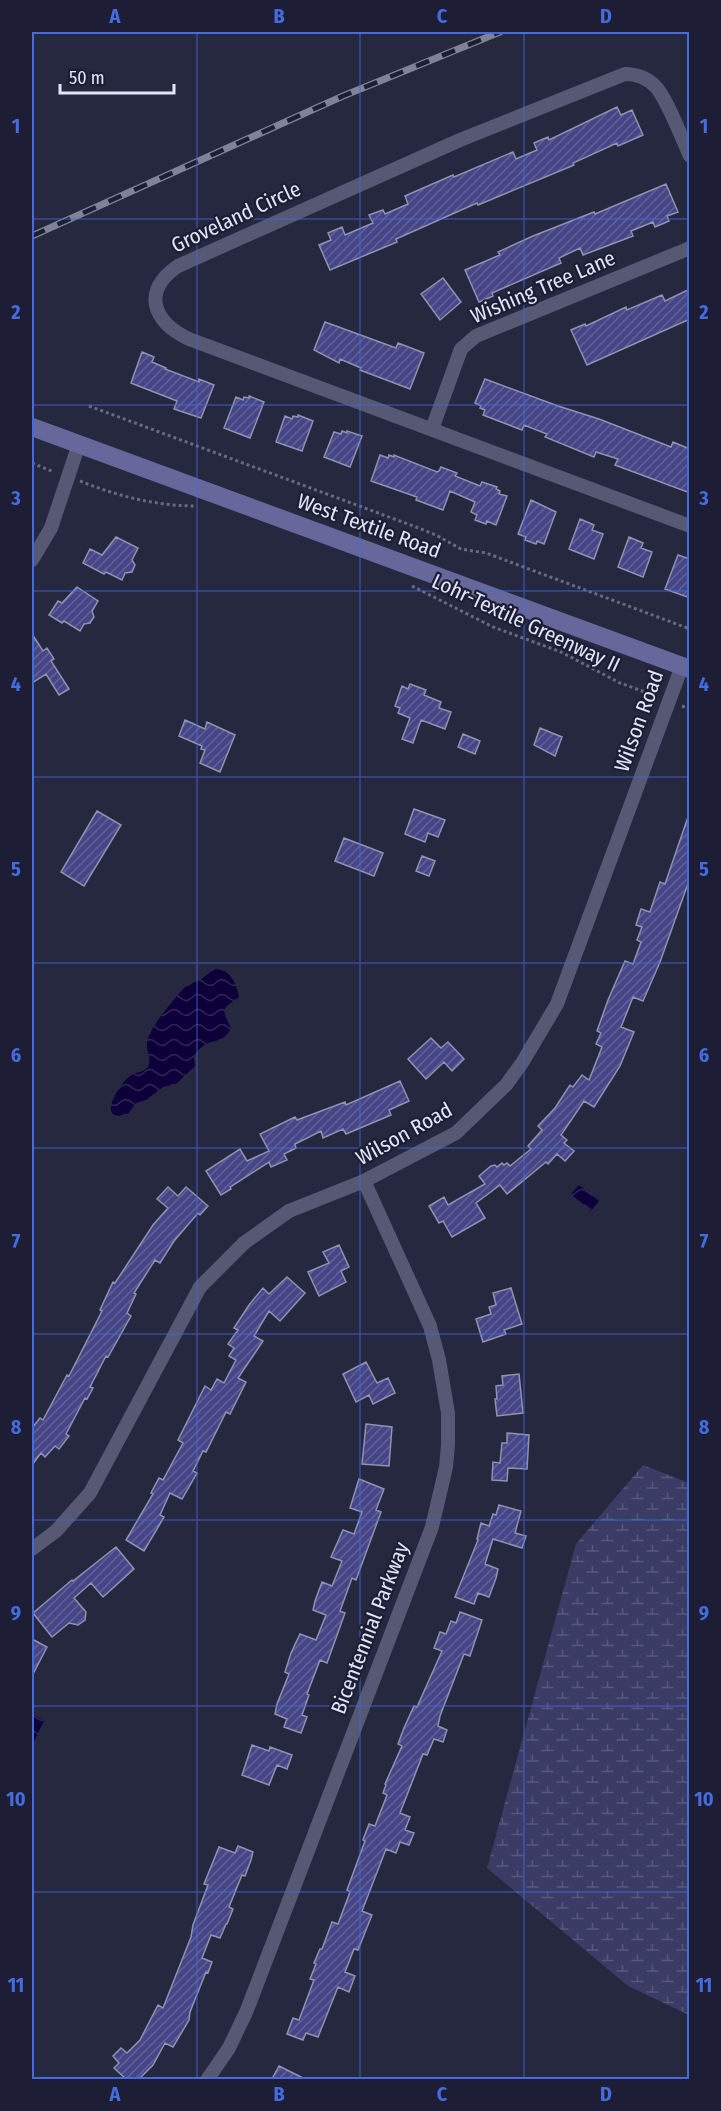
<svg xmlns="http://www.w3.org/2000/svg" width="721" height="2111" font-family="'Fira Sans Condensed',sans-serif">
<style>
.wetland{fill:url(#wetland-marsh)}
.water{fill:url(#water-waves)}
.building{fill:url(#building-hatch);stroke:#8f92b0;stroke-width:1.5}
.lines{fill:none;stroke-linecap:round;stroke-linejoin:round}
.path{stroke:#686a80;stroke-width:3;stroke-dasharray:3 3;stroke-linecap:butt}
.street{stroke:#565874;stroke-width:14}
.secondary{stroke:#66689b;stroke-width:18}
.rail-casing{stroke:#808297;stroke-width:7}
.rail{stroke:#1d1e36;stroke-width:4.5;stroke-dasharray:14;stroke-linecap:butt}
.grid{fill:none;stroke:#456cde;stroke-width:1.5;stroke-opacity:0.55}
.labels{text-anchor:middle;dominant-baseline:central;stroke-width:4.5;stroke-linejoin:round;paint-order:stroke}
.street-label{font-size:21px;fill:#e3e5f6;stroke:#1d1e36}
.neatline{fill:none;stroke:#456cde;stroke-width:2}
.grid-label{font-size:20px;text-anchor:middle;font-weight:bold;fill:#456cde}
</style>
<defs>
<pattern id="wetland-marsh" width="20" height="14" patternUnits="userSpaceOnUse" patternTransform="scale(1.5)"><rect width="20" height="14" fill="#3b3c65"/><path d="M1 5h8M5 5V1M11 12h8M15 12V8" fill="none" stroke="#57587c"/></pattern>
<pattern id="water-waves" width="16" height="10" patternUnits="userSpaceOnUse" patternTransform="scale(1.5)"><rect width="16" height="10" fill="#0d003a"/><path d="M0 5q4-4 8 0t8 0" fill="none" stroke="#302557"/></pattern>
<pattern id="building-hatch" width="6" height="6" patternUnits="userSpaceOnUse" patternTransform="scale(1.5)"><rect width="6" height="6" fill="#464687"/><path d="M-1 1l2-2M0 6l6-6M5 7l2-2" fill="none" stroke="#616199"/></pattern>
</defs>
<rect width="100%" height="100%" fill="#262840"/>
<!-- wetland -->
<path class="wetland" d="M643,1465L689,1483V2015L628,1986L487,1868L576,1544Z"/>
<!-- water -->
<path class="water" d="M214,969C230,969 236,982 239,997C223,1009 220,1006 231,1028C222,1048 206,1034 194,1057L195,1066L176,1084L163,1087L146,1100L136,1103L128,1114C95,1124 118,1085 130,1076C136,1071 146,1073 149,1065C151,1058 146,1050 147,1042C151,1025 172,1002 184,988L191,983L199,981Z
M579,1185L599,1201L591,1211L571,1194Z
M32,1714L44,1721L33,1743L32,1742Z"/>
<!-- building -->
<path class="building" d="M617,107L621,115L632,110L643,135L618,146L617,143L573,163L574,165L478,205L477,203L396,239L397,242L330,270L319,245L331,240L328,233L342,227L345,235L373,223L369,215L383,210L385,214L408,204L405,196L453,175L454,177L513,152L516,159L537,150L534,143L548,137L549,140Z
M666,184L678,212L667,216L669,221L655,227L653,222L631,231L633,236L583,255L580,248L559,258L561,263L492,293L493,296L479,302L465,270L500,255L498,252L533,236L594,212L595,214Z
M443,278L461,302L440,320L421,294Z
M690,289V319L587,365L571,330L585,324L586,326L626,307L627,310L662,295L665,301Z
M325,322L396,348L398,343L424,353L410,389L360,370L361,368L340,359L339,363L314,350Z
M142,352L154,357L152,362L166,368L165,369L199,382V379L214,385L201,418L174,409L177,401L131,383Z
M485,379L558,406L599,419L671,447L673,442L690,449V493L615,465L618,459L596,452L594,457L545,437L547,434L524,425L522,430L483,415L485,410L480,408L481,406L475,403Z
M249,396L264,402L250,438L224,428L236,397L243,400L244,397L249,398Z
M298,415L313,421L302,451L276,442L285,416L292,419L293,416L298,417Z
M342,431L347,433V431L362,436L350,467L324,457L334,432L341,434Z
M380,455L388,458L389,455L394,457V455L437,472L439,471L441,467L457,473L455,476L480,486L482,482L497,487L496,489L500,491L499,494L507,496L496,525L487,521L486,524L475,520L477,515L471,512L475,502L450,491L443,510L416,500L417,497L371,481Z
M531,500L556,512L544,544L537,541L536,544L525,540L526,537L518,534Z
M580,519L594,525L592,530L603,534L594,559L569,549Z
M116,537L138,548L132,560L135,565L132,572L125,573L122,580L106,572L104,574L83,563L90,549L102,555Z
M629,537L643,543L641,548L652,552L643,577L618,567Z
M678,555L690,559V598L665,589Z
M77,587L98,601L92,611L94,617L90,623L84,624L80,631L64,621L62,623L49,615L58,601L62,603Z
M32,634L43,651L47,648L54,659L51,661L69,689L59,695L46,674L32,683Z
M410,684L426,690L424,695L441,702L439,708L451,712L445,729L421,720L413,743L402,739L410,718L398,713L400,708L395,706L402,686L408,689Z
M185,720L205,729L207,722L235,735L220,772L200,763L205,750L201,749L202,746L179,736Z
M540,728L562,737L555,756L534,745Z
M463,734L480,741L475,754L458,747Z
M414,809L445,820L438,837L428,833L425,842L405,834Z
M97,811L121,825L84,886L61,872Z
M688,817L690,878L660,962L643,1001L633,997L621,1027L634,1032L620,1066L594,1107L584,1101L561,1135L567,1140L564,1143L574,1151L565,1161L557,1154L548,1164L546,1162L507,1194L500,1185L476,1203L485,1218L452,1237L443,1221L439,1223L429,1206L444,1197L448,1205L485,1184L479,1176L491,1166L495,1165L497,1167L502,1163L504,1165L507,1163L510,1166L531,1149L528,1146L542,1130L538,1126L555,1108L570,1085L573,1087L582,1075L589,1080L602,1047L596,1044L601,1033L597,1031L608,1000L625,961L633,964L641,942L637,940L642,927L636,925L641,909L650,912L660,882L665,884Z
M344,838L383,853L374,876L335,861Z
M422,856L435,861L429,876L416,871Z
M431,1038L441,1048L448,1042L464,1059L452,1071L444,1062L426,1079L408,1059Z
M400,1081L409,1101L389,1110L391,1115L346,1134L343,1129L323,1138L321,1131L295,1144L296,1148L284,1154L287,1160L271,1167L269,1162L230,1187L231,1189L221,1195L206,1171L240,1149L247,1161L269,1151L260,1134L295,1117L297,1120L345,1102L346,1105Z
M168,1187L178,1196L186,1187L208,1206L200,1215L198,1213L174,1241L160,1263L155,1260L134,1293L136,1294L127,1313L131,1316L108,1357L106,1356L90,1387L93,1388L87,1399L85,1398L66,1434L69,1436L59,1449L55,1446L45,1457L41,1453L32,1465V1428L40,1418L43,1420L67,1375L69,1376L102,1311L100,1310L113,1282L115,1283L153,1225L168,1208L157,1199Z
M339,1245L349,1267L341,1271L346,1282L319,1296L308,1272L329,1263L323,1252Z
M287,1277L305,1293L280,1321L269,1311L254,1336L263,1341L238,1378L246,1382L230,1414L226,1412L206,1452L203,1451L193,1471L197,1473L182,1499L170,1493L160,1515L164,1517L144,1551L126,1540L153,1494L151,1493L159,1478L163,1480L183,1443L178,1440L205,1386L211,1390L217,1379L224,1383L236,1360L229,1356L234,1348L228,1344L238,1330L234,1328L249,1305L263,1288L269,1294Z
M511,1288L522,1324L504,1330L506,1334L483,1342L476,1319L491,1314L489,1307L496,1305L493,1293Z
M366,1362L377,1383L388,1378L395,1393L373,1404L369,1395L356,1402L343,1374Z
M519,1374L523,1413L497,1416L495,1399H497L496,1386L503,1385L502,1376Z
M366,1424L392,1427L389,1466L362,1464Z
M507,1433L529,1435L527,1469L508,1468L507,1481L492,1480L493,1462L500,1463L502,1443H507Z
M359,1479L384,1489L376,1510L381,1512L356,1580L352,1578L340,1611L345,1613L327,1663L320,1660L307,1694L309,1695L302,1715L307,1717L301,1733L284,1727L287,1719L275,1714L277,1704L289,1674L285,1672L291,1653L300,1634L316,1640L326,1615L313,1610L315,1601L322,1582L332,1586L342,1561L331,1557L343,1530L354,1534L362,1512L350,1508Z
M499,1505L521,1511L515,1533L526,1536L522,1548L493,1539L485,1564L498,1569L496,1578L489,1597L478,1593L474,1604L455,1597L478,1540L477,1539L481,1523L489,1526L493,1514L496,1515Z
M116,1547L134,1569L103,1597L91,1583L74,1598L86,1612L85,1620L78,1625L69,1623L52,1637L33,1613L72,1580L73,1581Z
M460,1612L482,1620L470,1656L464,1654L440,1716L438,1726L447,1730L443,1742L434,1739L427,1755L423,1754L400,1813L410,1817L405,1830L414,1833L409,1845L400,1842L396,1853L386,1849L362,1911L372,1915L358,1950L354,1949L345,1972L355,1976L349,1992L338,1987L318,2037L306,2033L303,2040L287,2034L293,2018L299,2020L314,1980L310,1979L316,1964L314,1963L320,1949H322L332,1922L338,1924L350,1892L347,1890L365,1841L363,1840L369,1824L375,1826L387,1795L383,1793L386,1785L385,1784L402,1746L398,1744L404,1728L414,1706L417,1707L442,1651L434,1648L440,1632L446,1634L451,1621L456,1623Z
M32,1639L47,1647L32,1676Z
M252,1745L269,1751L270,1747L292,1755L287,1769L277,1765L269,1785L242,1775Z
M238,1846L253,1852L251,1860L245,1876L242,1875L229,1907L233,1909L227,1924H226L220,1938L211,1935L202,1958L212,1962L208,1973L206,1972L190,2012L189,2020L173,2047L165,2043L153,2065L139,2079H126L114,2068L119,2063L113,2056L121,2048L127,2053L140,2040L158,2005L163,2008L191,1937L193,1925L208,1885L204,1884L219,1847L235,1853Z
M279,2066L305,2079H272Z"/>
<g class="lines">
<!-- path -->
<path class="path" d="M89,406L416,527L436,535L461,549L486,553L690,629
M32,463L54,472
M80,481C117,496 156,506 196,506
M412,586L493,627L561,652L620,683L656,696
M682,706L690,709"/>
<!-- street -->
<path class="street" d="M690,156C682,139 667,98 655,86C647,78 636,74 625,74L460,140L178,266C141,291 153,322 189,339L690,526
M432,429L461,349L476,336L690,248
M32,560L51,528L79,444
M32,1549L56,1531L90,1493L200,1287L244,1243L289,1211L364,1181L456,1133L506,1085L522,1063L557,1004L682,666
M207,2080L229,2048L247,2010L432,1527L446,1467L448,1445V1413L439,1360L430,1326L364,1181"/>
<!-- secondary -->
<path class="secondary" d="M32,427L690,669"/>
<defs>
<path id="rail" d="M32,236L343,96L500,32"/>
</defs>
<!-- rail casing -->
<use href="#rail" class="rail-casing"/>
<!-- rail -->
<use href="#rail" class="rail"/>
</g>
<!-- grid -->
<path class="grid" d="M197,32V2080M360,32V2080M524,32V2080M32,219H690M32,405H690M32,591H690M32,777H690M32,963H690M32,1148H690M32,1334H690M32,1520H690M32,1706H690M32,1892H690"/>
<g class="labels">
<!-- street labels -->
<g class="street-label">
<text transform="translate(236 217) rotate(-25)">Groveland Circle</text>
<text transform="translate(543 287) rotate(-23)">Wishing Tree Lane</text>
<text transform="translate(369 526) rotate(20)">West Textile Road</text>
<text transform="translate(526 623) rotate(25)">Lohr-Textile Greenway II</text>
<text transform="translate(639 721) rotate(-70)">Wilson Road</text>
<text transform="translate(404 1134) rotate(-29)">Wilson Road</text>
<text transform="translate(370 1628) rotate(-69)">Bicentennial Parkway</text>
</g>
</g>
<!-- border -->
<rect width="721" height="2111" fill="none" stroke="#1d1e36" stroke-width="66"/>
<!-- scale -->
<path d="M60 84v9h114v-9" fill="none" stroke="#e3e5f6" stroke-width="3"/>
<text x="69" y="84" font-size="18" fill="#e3e5f6" stroke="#1d1e36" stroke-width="4.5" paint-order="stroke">50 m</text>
<rect x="33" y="33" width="655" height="2045" class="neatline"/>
<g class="grid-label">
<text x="115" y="23">A</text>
<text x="279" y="23">B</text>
<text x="442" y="23">C</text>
<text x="606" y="23">D</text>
<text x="16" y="133">1</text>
<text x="704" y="133">1</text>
<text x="16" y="319">2</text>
<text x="704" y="319">2</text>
<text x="16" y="505">3</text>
<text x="704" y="505">3</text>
<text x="16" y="691">4</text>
<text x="704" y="691">4</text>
<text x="16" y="876">5</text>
<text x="704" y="876">5</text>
<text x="16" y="1062">6</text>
<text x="704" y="1062">6</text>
<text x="16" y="1248">7</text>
<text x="704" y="1248">7</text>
<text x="16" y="1434">8</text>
<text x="704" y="1434">8</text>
<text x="16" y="1620">9</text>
<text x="704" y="1620">9</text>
<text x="16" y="1806">10</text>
<text x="704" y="1806">10</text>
<text x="16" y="1992">11</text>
<text x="704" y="1992">11</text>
<text x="115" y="2101">A</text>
<text x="279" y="2101">B</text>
<text x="442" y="2101">C</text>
<text x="606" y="2101">D</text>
</g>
</svg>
